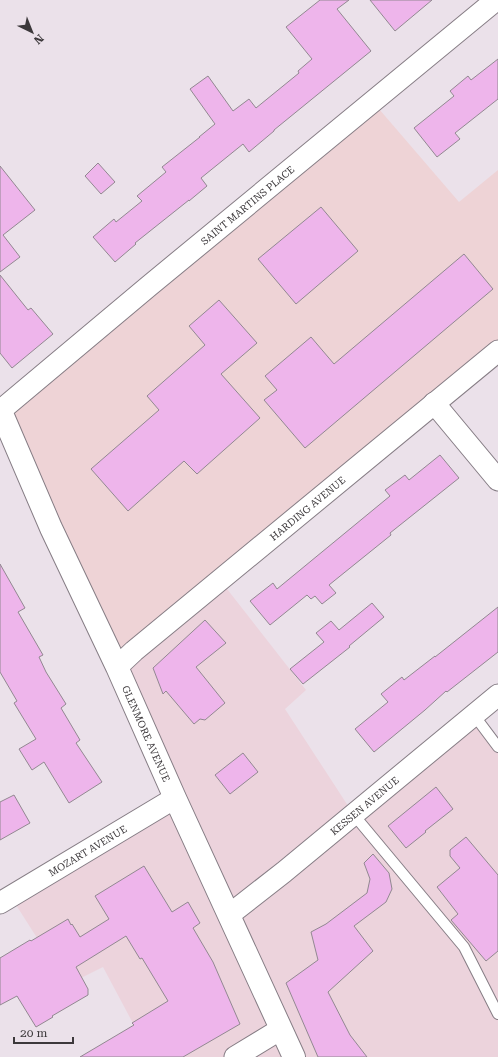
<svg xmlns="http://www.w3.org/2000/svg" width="498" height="1057" font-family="'Roboto Serif',serif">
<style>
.commercial{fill:#ecd3dc}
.education{fill:#eed3d6}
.building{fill:#eeb5eb;stroke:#928891}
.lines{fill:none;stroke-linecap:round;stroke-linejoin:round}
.lane-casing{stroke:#867d85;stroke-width:12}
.street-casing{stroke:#867d85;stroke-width:23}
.secondary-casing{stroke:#867d85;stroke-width:24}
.lane{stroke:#fff;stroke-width:10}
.street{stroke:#fff;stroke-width:21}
.secondary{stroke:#fff;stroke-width:22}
.labels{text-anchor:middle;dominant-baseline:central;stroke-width:3;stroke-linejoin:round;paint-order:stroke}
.street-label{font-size:10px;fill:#3c383b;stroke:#ebe1ea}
</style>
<rect width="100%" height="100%" fill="#ebe1ea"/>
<!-- commercial -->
<path class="commercial" d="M220,580L306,690L285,709L354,815L477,713L498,740V1057H151L103,967L67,985L11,897L174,798L117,667Z"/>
<!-- education -->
<path class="education" d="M373,102L459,202L498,170V351L117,667L1,411Z"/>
<!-- building -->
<path class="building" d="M320,0H349L337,9L371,51L274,130V131L249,152L243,144L201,178L207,186L189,201V200L135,243L136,244L115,262L93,237L114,219L116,222L142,201L137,196L166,172L162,167L200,137H199L215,124L190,89L208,76L233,111L249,99L256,108L299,73L298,71L312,59L286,27Z
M370,0H432L395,31Z
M498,59V99L455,133L460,139L437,157L414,128L454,96L450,91L468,76L471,80Z
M98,163L115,182L101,194L85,176Z
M0,166L35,210L3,235L20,257L0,272Z
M321,207L358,251L296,304L258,259Z
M464,254L493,289L305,448L264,400L277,390L265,376L311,337L334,364Z
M0,275L28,310L31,308L53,334L12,368L0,353Z
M219,300L257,343L221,374L260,418L197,474L184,461L128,511L91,469L159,410L147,396L205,345L189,326Z
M440,455L459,478L390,533L391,535L329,585L336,593L322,604L315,596L311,599L307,595L270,625L250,601L273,583L277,589L390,496L385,490L405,475L409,480Z
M0,564L25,608L18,612L43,655L39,657L46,672L66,704L61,708L80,740L76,743L102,782L69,803L44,762L32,770L19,749L36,739L14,703L17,701L0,672Z
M372,603L384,617L349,646L350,647L303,684L290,669L324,642L316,633L331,621L339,630Z
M498,607V652L447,692L446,691L425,710L374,752L355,729L388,702L381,694L402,677L404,680L435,656V657Z
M205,620L226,643L196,667L225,703L205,720L200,719L194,724L166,691L163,694L153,668Z
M243,753L258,772L230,794L215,775Z
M436,787L453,809L425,831L426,832L406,848L388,826Z
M14,795L30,823L0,840V802Z
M466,837L498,875V951L486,961L451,920L458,914L437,887L460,868L450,856V850Z
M373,854L389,873L392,889L386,902L354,926L373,951L328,992L350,1035L367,1057H318L286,983L318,960L311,932L326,924L367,893L370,879L364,863Z
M144,866L172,912L188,902L200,923L193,928L213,962L240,1024L183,1057H80L134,1025L132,1023L168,1001L142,958L140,959L126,936L76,967L88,989V995L52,1016L53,1017L36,1027L17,996L0,1005V958L30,940L31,941L68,919L71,925L72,924L80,937L109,919L95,896Z"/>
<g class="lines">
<defs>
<path id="lane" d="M474,715L498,747
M354,815L464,947L498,1014"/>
<g id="street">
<path d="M434,403L498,480"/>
<path id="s1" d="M0,411L149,286L496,0"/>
<path id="s2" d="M117,667L134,651L498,351"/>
<path id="s3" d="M0,903L175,798"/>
<path id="s4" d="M229,915L284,872L498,695"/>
<path d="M235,1057L281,1029"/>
</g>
<g id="secondary">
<path id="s5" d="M0,409L51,528L117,667L175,798L294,1057"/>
</g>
</defs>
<!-- lane casing -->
<use href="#lane" class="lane-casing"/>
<!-- street casing -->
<use href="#street" class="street-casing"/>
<!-- secondary casing -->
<use href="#secondary" class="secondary-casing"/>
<!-- lane -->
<use href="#lane" class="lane"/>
<!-- street -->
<use href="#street" class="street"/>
<!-- secondary -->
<use href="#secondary" class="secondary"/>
</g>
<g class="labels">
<!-- street labels -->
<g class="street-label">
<text stroke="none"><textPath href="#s1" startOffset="322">SAINT MARTINS PLACE</textPath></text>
<text stroke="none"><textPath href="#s2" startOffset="248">HARDING AVENUE</textPath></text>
<text stroke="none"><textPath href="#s5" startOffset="356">GLENMORE AVENUE</textPath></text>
<text stroke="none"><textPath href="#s4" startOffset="174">KESSEN AVENUE</textPath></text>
<text stroke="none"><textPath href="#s3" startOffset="102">MOZART AVENUE</textPath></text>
</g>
</g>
<!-- north arrow -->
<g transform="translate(32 32) rotate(137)" stroke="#ebe1ea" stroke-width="3" paint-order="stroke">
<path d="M0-3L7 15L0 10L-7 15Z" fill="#3c383b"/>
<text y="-6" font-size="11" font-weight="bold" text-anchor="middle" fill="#3c383b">N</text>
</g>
<!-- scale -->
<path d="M14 1037v6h59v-6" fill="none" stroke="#3c383b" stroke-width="2"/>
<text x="20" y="1037" font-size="12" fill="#3c383b" stroke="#ebe1ea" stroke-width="3" paint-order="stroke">20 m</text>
</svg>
